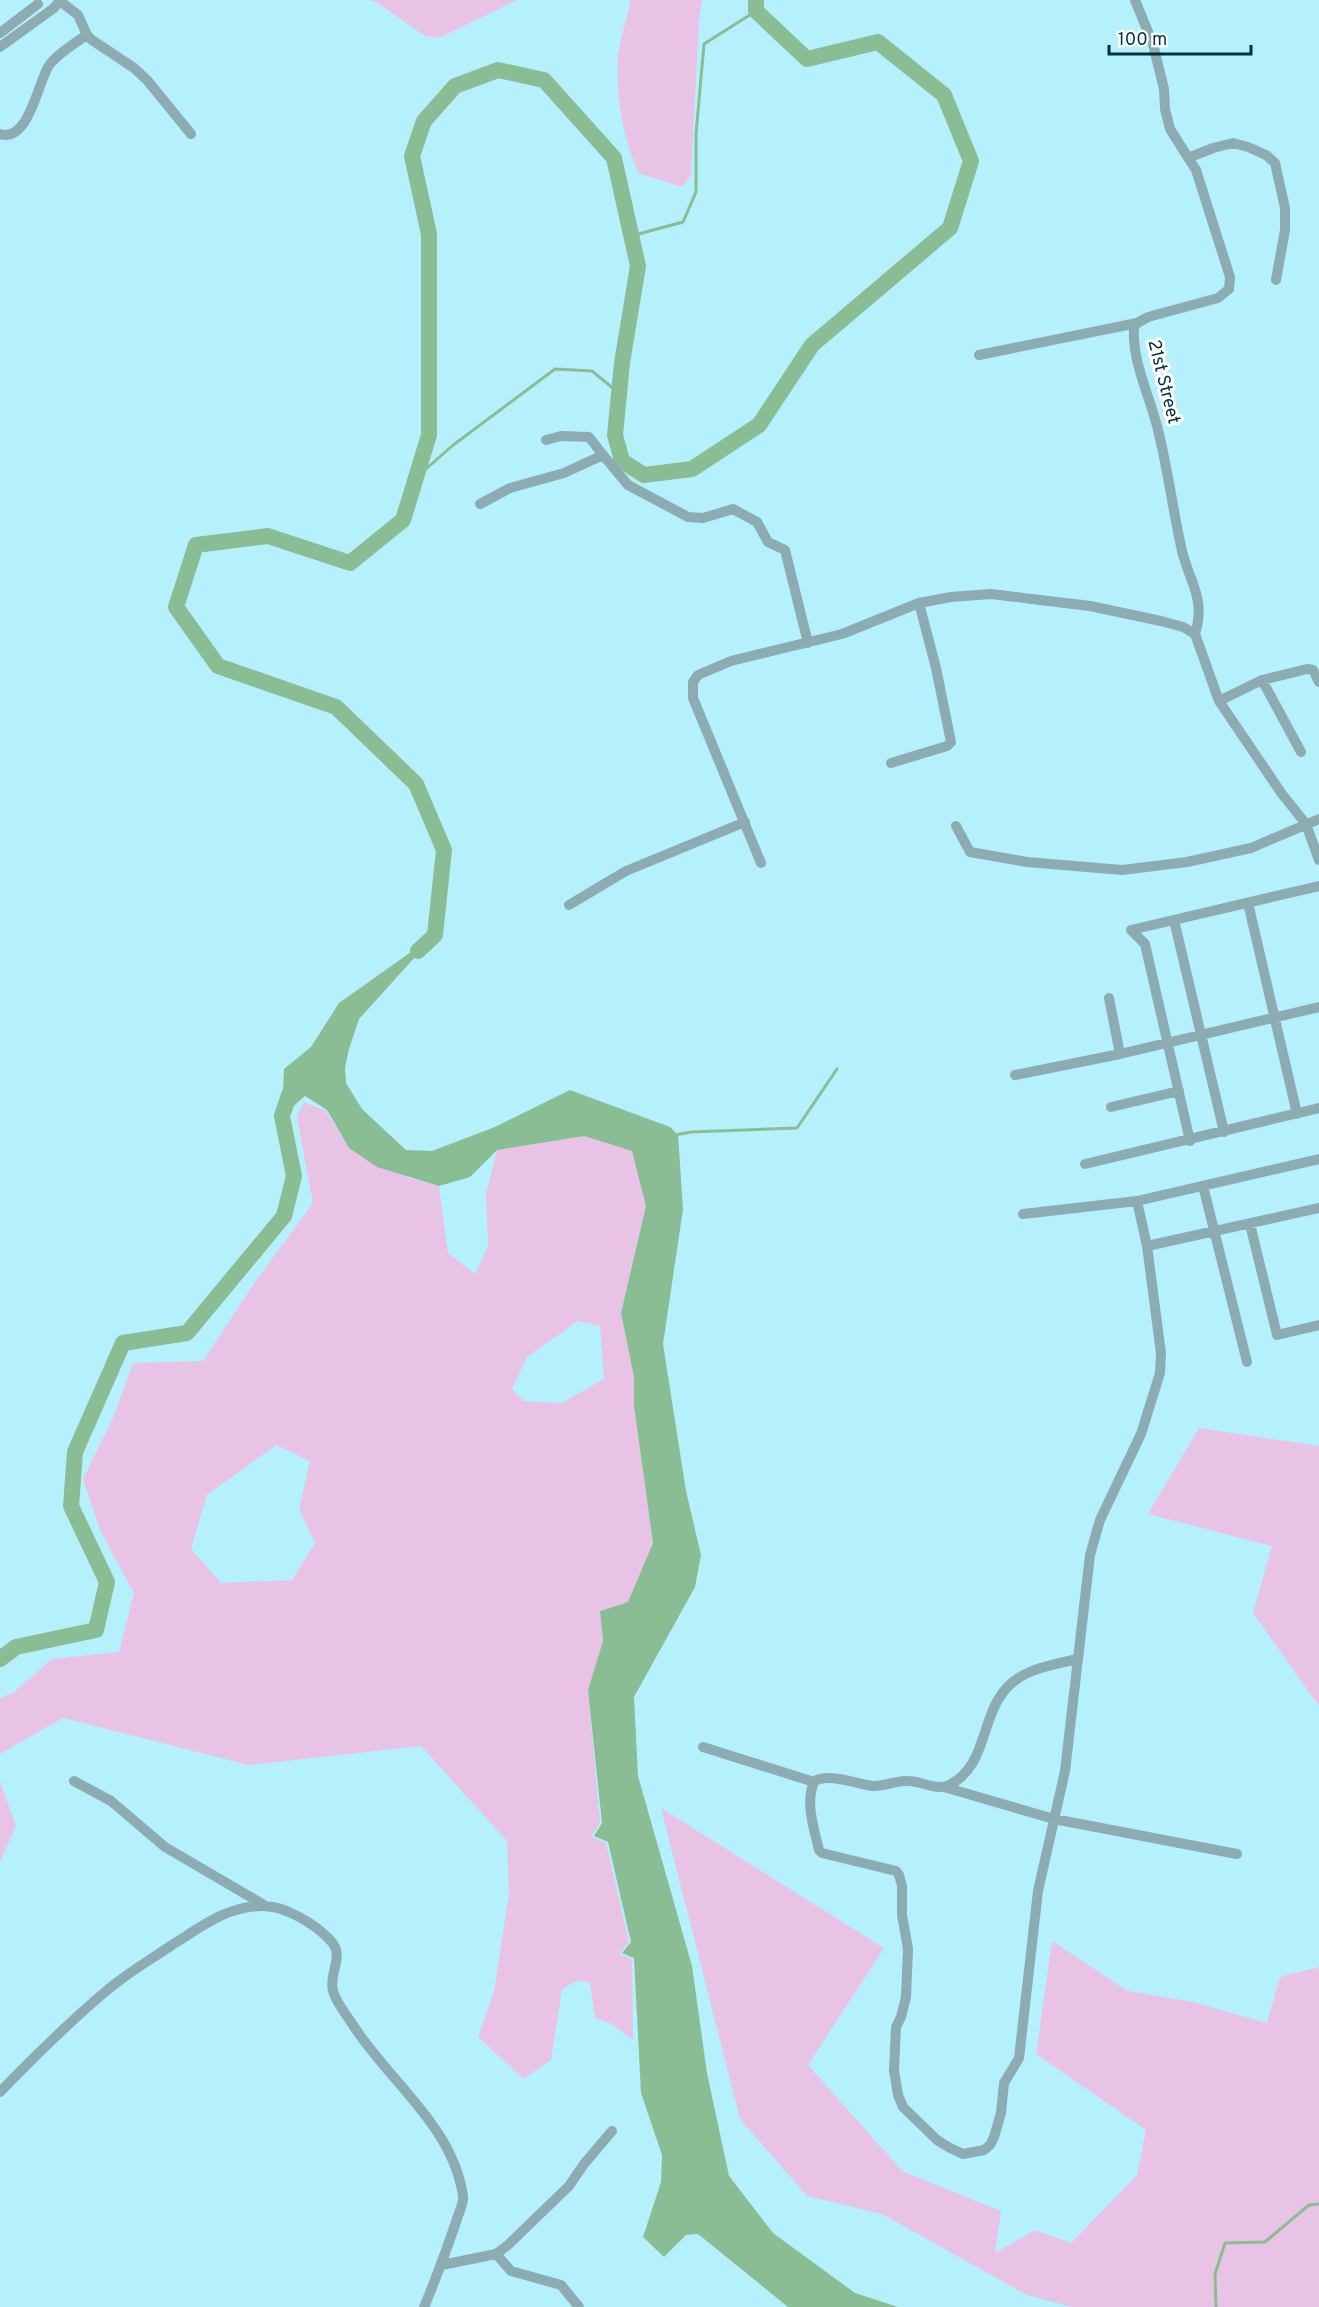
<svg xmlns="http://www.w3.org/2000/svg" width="1319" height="2307" font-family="Overpass,sans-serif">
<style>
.green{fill:#e9c3e5;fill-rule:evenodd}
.water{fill:#8abd93}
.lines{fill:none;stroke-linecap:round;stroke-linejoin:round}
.stream{stroke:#8abd93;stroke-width:3}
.river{stroke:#8abd93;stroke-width:16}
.minor{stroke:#8cacb2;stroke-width:10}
.labels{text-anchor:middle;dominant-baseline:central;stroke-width:6;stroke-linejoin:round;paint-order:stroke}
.street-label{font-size:18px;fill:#003239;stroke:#fff}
</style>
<rect width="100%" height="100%" fill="#b5f1fc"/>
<!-- green -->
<path class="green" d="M369,0H517L439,38L425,36L376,2Z
M631,0H702L699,21L691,175L682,187L638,173C623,136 616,99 618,59C619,40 627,19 631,0Z
M304,1102L326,1111L349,1148L409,1178L439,1186L448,1253L475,1274L488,1246L486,1194L497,1150L584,1136L632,1150L646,1206L621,1313L634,1377V1406L653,1543L628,1602L600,1611L603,1641L588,1691L600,1823L591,1837L606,1843L629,1942L619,1954L632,1959L633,2040L608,2022L595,2018L590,1982L576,1981L562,1989L551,2060L524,2079L478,2037L494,1991L509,1894L507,1841L421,1746L249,1765L63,1718L0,1754V1698L13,1693L52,1659L119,1652L134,1593L100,1530L83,1479L113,1418L133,1363L203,1361L255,1282L313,1203L297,1117ZM578,1321L600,1326L604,1379L562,1403L524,1401L512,1389L527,1357ZM276,1445L310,1461L299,1509L315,1543L292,1580L221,1583L191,1549L207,1495Z
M1199,1428L1319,1446V1706L1253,1613L1272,1546L1148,1514Z
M0,1781L16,1826L0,1862Z
M661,1808L884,1948L808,2065L902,2171L1001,2211L995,2253L1035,2230L1071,2243L1137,2175L1146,2130L1036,2054L1052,1941L1128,1991L1193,2002L1267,2023L1280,1977L1319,1967V2307H1072L1027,2295L882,2214L807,2196L740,2119Z"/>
<!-- water -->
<path class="water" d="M435,935L359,1019L349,1049L345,1067L346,1083L362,1109L406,1150L432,1151L495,1127L570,1090L670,1127L678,1135L683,1209L663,1344L686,1491L701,1555L695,1587L634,1697L638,1776L692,1966L707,2073L729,2176L773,2233L855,2293L898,2307H788L698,2234L686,2235L664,2257L643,2237L661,2182L662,2155L641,2093L634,1958L622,1953L631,1942L608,1842L594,1836L602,1823L588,1690L603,1641L600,1611L628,1602L653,1543L634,1406V1377L621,1313L646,1206L632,1151L584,1136L497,1150L470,1177L439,1186L377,1167L349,1148L327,1110L305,1096L282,1116L284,1069L311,1047L339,1003Z"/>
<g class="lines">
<!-- stream -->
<path class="stream" d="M631,236L683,222L696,192V134L704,44L756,11
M418,476L452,446L555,369L592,371L619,393
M675,1135L691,1132L797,1128L837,1069
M1216,2307L1215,2274L1225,2243L1265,2242L1309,2205L1319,2204"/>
<!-- river -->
<path class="river" d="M418,951L435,935L444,850L416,784L336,707L218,666L176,607L196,545L268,536L350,563L403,520L429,435V234L412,156L424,121L455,86L498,70L544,80L614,158L638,266L622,363L615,435L622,461L644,475L692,469L759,425L812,345L950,228L971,161L944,95L878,42L807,59L756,11V0
M0,1659L16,1647L96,1630L107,1582L71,1506L75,1452L123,1343L187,1333L284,1216L294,1176L282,1116L289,1095"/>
<!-- minor -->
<path class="minor" d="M1135,0L1153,44L1164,89L1165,109L1170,129L1196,170L1230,277L1229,289L1218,298L1148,317L1137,323L1134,328C1132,363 1150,396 1158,430C1168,470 1173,511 1182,551C1190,583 1206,599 1195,634
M60,1L78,15L87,35L92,40L134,68L147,80L191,134
M0,33L38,4
M0,47L54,8L60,0
M0,134C30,143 38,79 50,64C60,52 75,43 87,35
M1188,158L1213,148L1233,143L1248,147L1266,155L1275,163L1285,208V230L1276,280
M979,355L1137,323
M546,440L561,436L589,437L603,455
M480,504L510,488L564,473L603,455L628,485L688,517L703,518L733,509L757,522L768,542L785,550L808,643
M1262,680L1301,752
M1219,701L1262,680L1307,669L1313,670L1319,682
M891,763L947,746L951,742L936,668L919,603
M956,826L970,852L1027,862L1122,870L1187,862L1251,848L1319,819
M761,863L693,698V682L698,675L731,661L842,634L919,603L951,597L991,594L1040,600L1090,606L1161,621L1183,627L1195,634L1219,701L1282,794L1306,824L1319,860
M1248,903L1297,1114
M569,905L626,871L745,822
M1174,920L1224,1132
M1131,930L1145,944L1190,1141
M1131,930L1319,886
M1109,998L1120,1054
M1015,1075L1120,1054L1319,1007
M1111,1107L1179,1091
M1085,1164L1319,1108
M1203,1186L1247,1362
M1023,1214L1137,1201L1319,1159
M1250,1224L1277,1335L1319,1325
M1147,1246L1319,1208
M703,1747L814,1782C826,1772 857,1784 872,1786C885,1787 896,1780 908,1781C922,1781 935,1791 949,1785C990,1766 979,1709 1013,1682C1030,1668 1056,1664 1078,1659
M74,1781L111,1801L165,1847L264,1905
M814,1782C805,1804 814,1828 819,1850L822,1853L896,1871L899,1875L902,1886V1915L908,1949L906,1997L901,2017L896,2027L894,2070L898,2095L903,2107L937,2140L950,2148L963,2154L984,2150L990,2145L994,2137L1001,2113L1004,2083L1019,2058L1038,1891L1065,1771L1090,1555L1100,1520L1141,1434L1160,1373L1161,1353L1147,1246L1137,1201
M944,1787L1054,1819L1237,1854
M0,2092C33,2058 68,2023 105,1992C126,1974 150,1960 172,1945C201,1927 227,1906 262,1906C284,1905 315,1924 330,1940C346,1956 328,1972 333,1991C336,2002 345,2013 351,2022C387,2080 453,2125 463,2196C464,2204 458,2214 456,2222C446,2251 436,2279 424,2307
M496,2254L511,2271L561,2285L579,2307
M442,2265L496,2254L508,2245L569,2186L584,2164L612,2131"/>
</g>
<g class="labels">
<!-- street labels -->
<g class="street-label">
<text transform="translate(1163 382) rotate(76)">21st Street</text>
</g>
</g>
<!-- scale -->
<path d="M1109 45v9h142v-9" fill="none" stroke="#003239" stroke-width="3"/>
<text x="1118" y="45" font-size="18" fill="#003239" stroke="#ffffff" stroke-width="4.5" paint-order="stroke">100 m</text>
</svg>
